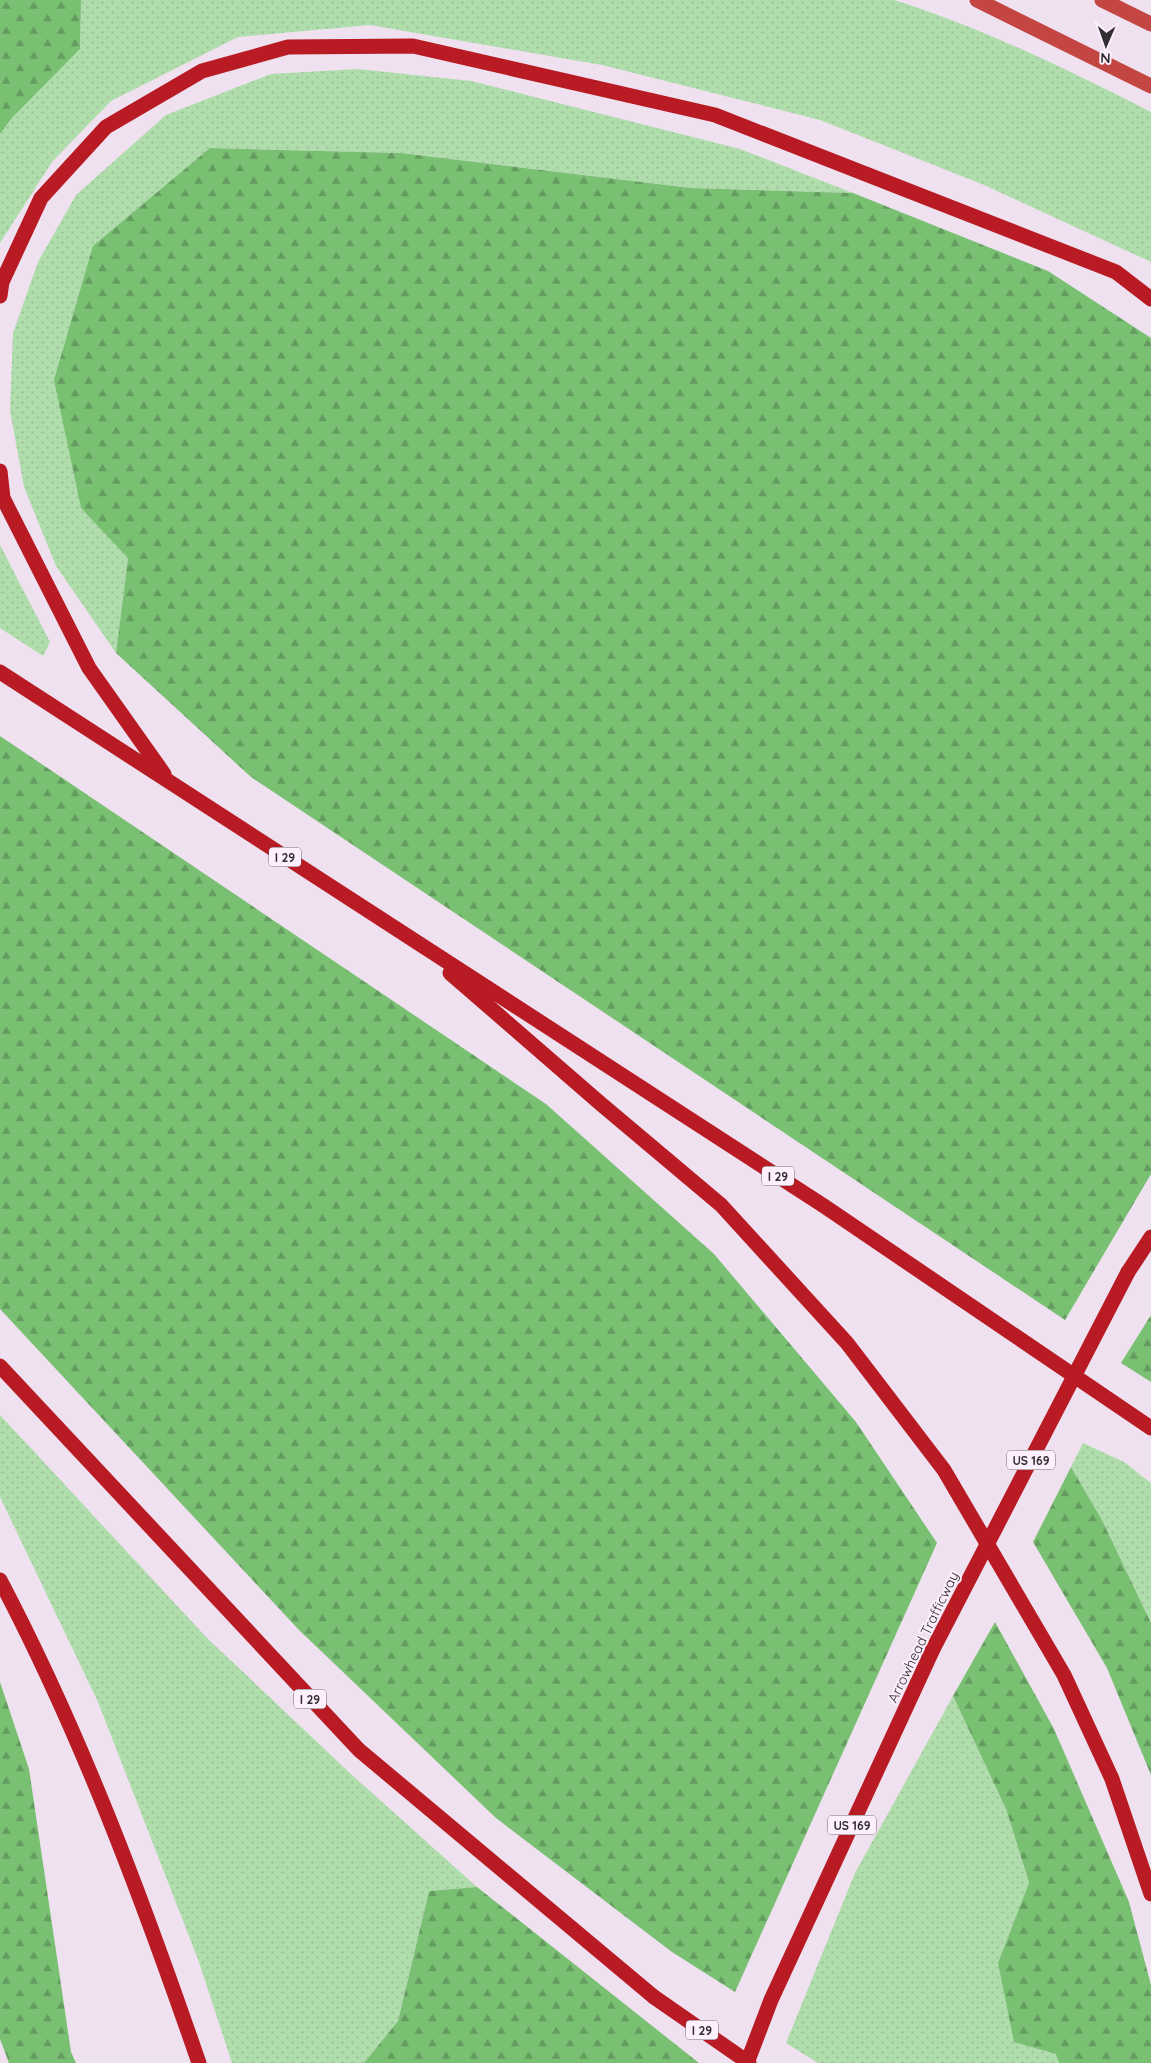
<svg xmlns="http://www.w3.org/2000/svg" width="1151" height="2063" font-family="Quicksand,sans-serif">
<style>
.grass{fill:url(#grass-dots)}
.forest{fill:url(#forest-firs)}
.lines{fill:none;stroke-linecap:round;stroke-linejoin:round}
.major{stroke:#c44642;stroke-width:15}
.highway{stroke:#b81b23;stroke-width:15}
.highway-bridge{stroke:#b81b23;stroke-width:15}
.labels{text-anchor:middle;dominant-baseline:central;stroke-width:4;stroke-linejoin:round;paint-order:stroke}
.shield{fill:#fdeffc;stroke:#6f676f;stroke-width:1}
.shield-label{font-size:12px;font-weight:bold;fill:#322d32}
.street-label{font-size:14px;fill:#322d32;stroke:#fdeffc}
</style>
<defs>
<pattern id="grass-dots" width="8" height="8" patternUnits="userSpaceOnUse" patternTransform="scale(1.25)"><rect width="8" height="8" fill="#b0ddac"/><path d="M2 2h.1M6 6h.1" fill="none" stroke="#98be94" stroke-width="1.8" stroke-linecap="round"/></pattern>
<pattern id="forest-firs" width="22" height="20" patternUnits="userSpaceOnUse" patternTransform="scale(1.25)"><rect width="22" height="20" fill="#79c073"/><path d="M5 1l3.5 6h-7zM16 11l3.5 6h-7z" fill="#649c5f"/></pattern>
</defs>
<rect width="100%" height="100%" fill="#efe1ef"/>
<!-- grass -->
<path class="grass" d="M81,0H894C983,28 1068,70 1151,112V262L984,185L820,120L602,65L370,25L238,37L111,101L52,162L0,243V134L12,118L80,49Z
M358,69L471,81L740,149L853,193L691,188L401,153L210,148L128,558L116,653L56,566L24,487L10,411L13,333L38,262L76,195L166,115L271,74Z
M0,545L50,642L43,656L0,628Z
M0,1415L207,1638L352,1775L477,1887L429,1891L398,2021L364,2063H232L199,1962L98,1702L0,1497Z
M1083,1443L1124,1462L1151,1483V1623L1102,1520L1071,1467Z
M953,1696L1006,1809L1029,1884L998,1963L1057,2054L1059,2063H818L786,2043L855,1873Z"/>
<!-- forest -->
<path class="forest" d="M0,0H81L80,49L12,118L0,134Z
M210,148L401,153L691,188L853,193L1048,271L1151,338V1174L1065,1320L251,777L116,653L128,558L81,508L54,380L93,246Z
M0,736L546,1104L714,1254L856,1422L937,1543L735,1992L672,1952L496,1818L299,1630L0,1309Z
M1151,1315V1382L1121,1363Z
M1071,1467L1102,1520L1151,1623V1775L1107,1668L1033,1542Z
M995,1622L1054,1729L1129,1902L1151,1985V2063H1059L1056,2054L1014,2042L998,1963L1029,1883L1006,1809L953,1696Z
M0,1682L29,1769L71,2052L76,2063H9L0,2039Z
M477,1887L699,2063H364L398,2021L429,1891Z"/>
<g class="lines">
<!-- major -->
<path class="major" d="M977,0L1151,86
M1102,0L1151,24"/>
<!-- highway -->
<path class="highway" d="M0,296L2,282L41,198L106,127L202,71L288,47L413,46L715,115L1116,272L1151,299
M0,471L3,498L89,668L164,774
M0,672L824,1206L1151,1428
M450,973L601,1104L721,1205L847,1343L944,1470L1064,1675L1112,1779L1151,1894
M1128,1272L1151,1237
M0,1366L359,1750L654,1997
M0,1580C81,1734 142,1898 199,2063
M747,2063L771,2000L933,1649"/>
<!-- highway-bridge -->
<path class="highway-bridge" d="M933,1649L1128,1272
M654,1997L749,2063"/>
</g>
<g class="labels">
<!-- shield labels -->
<g class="shield">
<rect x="269" y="847.5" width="32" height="19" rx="4"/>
<rect x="762" y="1166.5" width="32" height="19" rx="4"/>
<rect x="1007" y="1450.5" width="48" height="19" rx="4"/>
<rect x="294" y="1689.5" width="32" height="19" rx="4"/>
<rect x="828" y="1815.5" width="48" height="19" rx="4"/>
<rect x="686" y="2020.5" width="32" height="19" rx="4"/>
</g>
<g class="shield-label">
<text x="285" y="857">I 29</text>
<text x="778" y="1176">I 29</text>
<text x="1031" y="1460">US 169</text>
<text x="310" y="1699">I 29</text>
<text x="852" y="1825">US 169</text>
<text x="702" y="2030">I 29</text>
</g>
<!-- street labels -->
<g class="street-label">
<text transform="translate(923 1637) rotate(-64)">Arrowhead Trafficway</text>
</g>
</g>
<!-- north arrow -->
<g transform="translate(1106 45) rotate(182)" stroke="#fdeffc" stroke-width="4" paint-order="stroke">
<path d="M0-4L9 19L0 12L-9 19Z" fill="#322d32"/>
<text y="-8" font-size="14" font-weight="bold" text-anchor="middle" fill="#322d32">N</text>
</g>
</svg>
